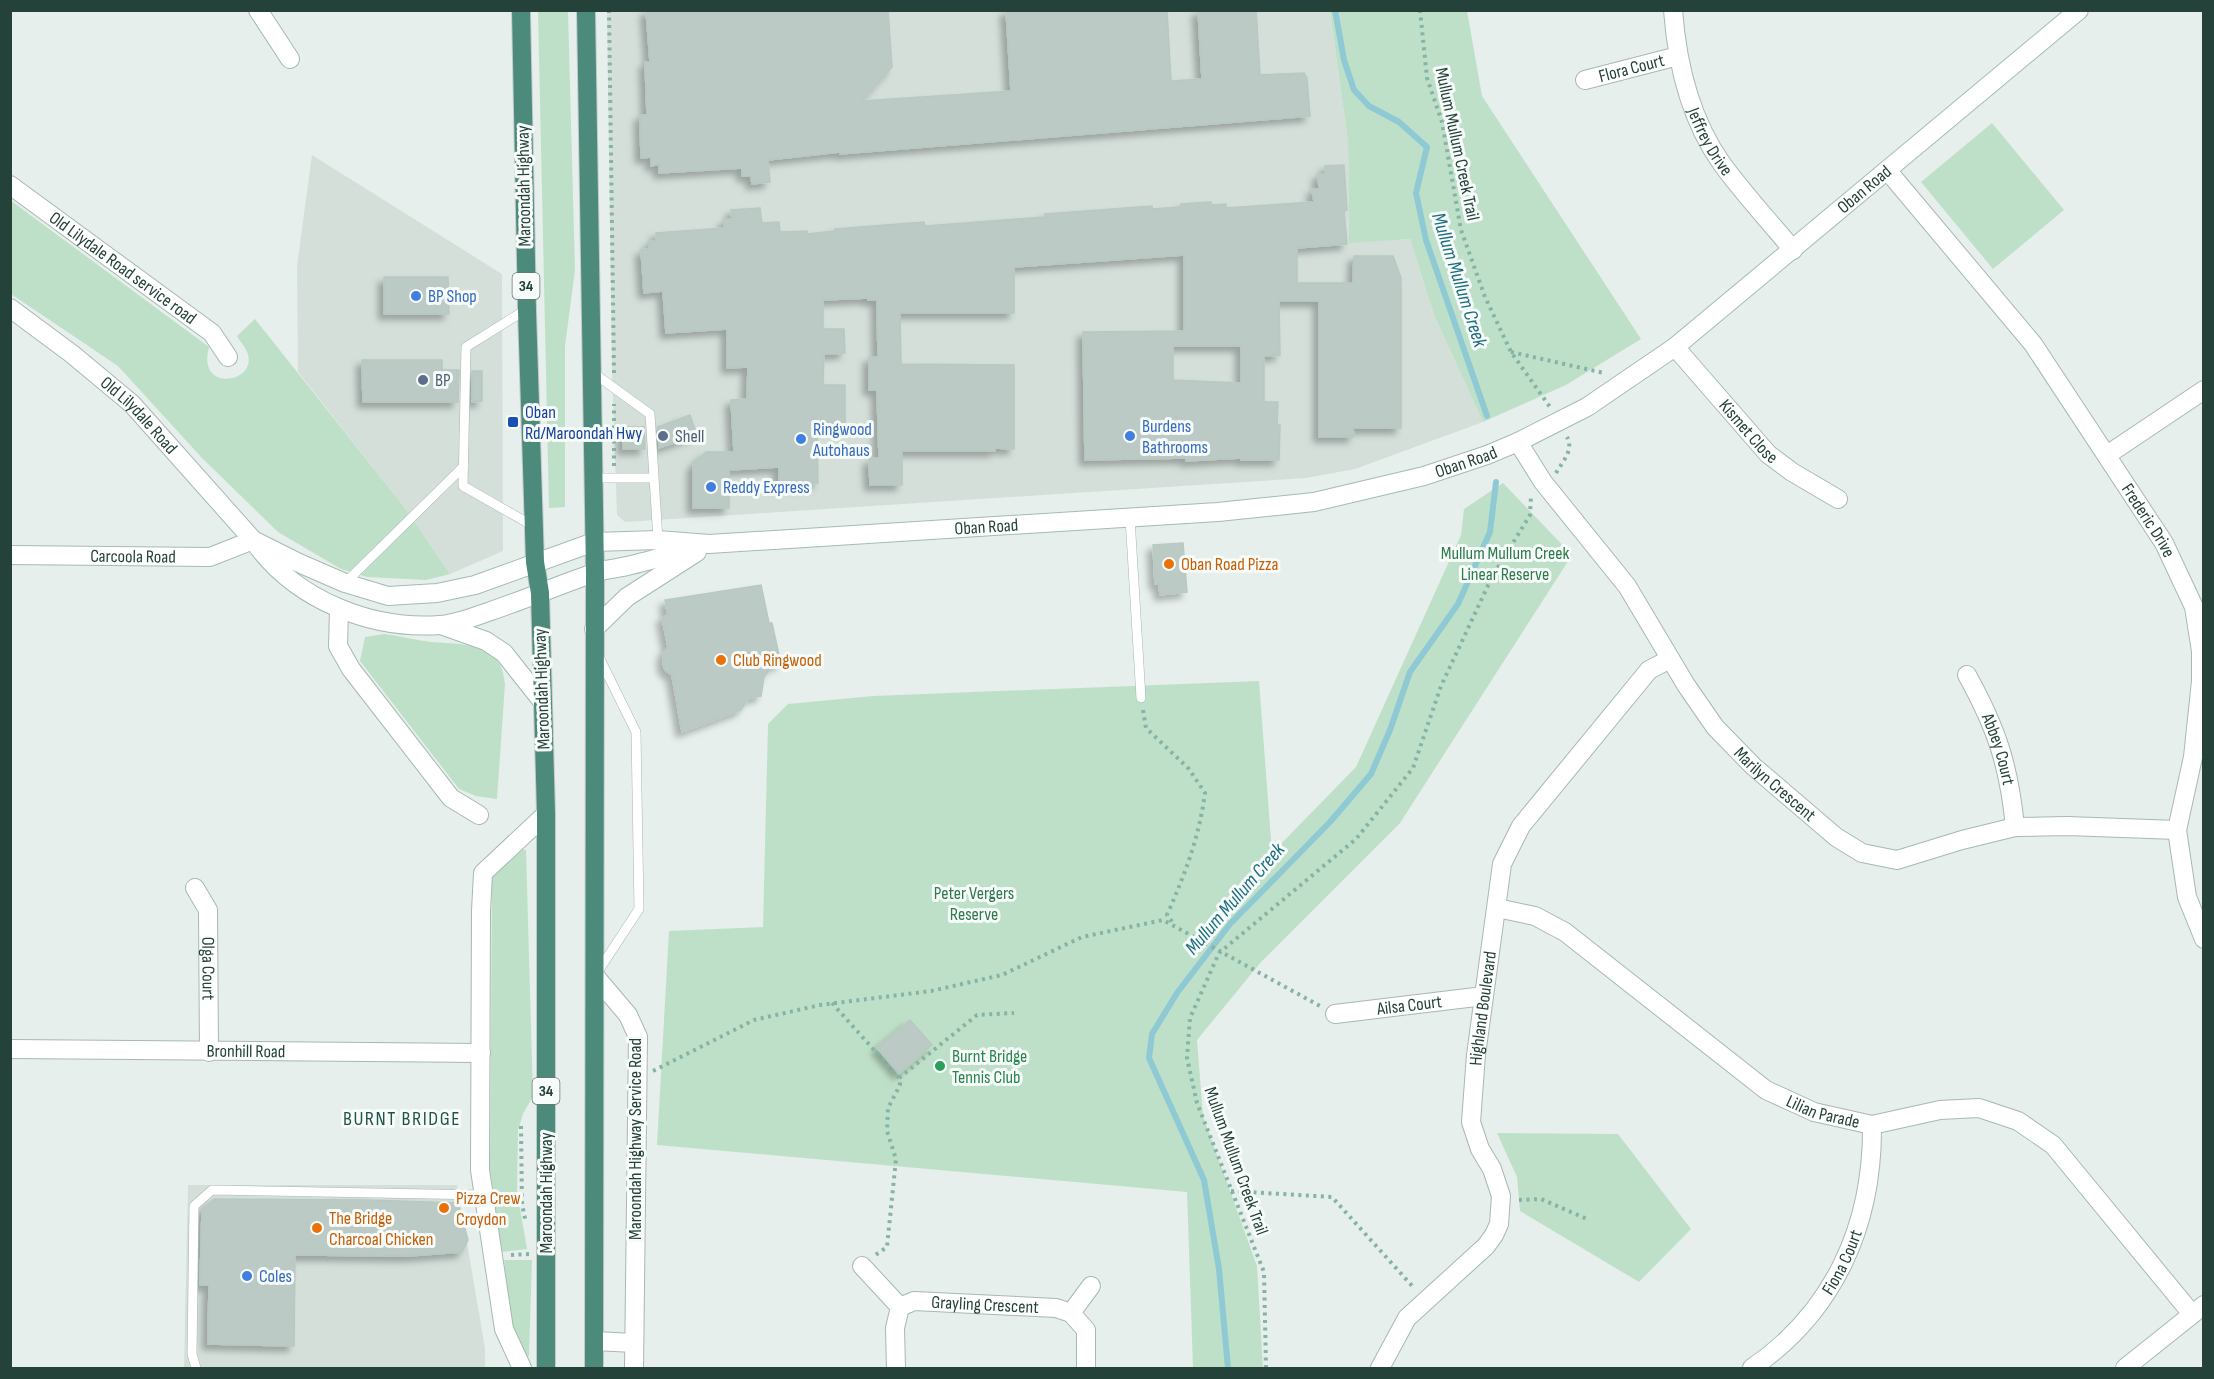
<svg xmlns="http://www.w3.org/2000/svg" width="2214" height="1379" font-family="'Sofia Sans Condensed',sans-serif">
<style>
.built{fill:#d4dfda}
.green{fill:#bfe0c8}
.lines{fill:none;stroke-linecap:round;stroke-linejoin:round}
.stream{stroke:#8ec9d4;stroke-width:6}
.building{fill:#bbcac4;stroke:#b8c9c2;stroke-width:1.5;fill-rule:evenodd;filter:url(#shadow)}
.service-casing{stroke:#a8b8b2;stroke-width:10}
.minor-casing{stroke:#a8b8b2;stroke-width:20}
.tertiary-casing{stroke:#a8b8b2;stroke-width:20}
.secondary-casing{stroke:#a4bbb3;stroke-width:20}
.trunk-casing{stroke:#c2cac8;stroke-width:20}
.path{stroke:#86b3a5;stroke-width:4;stroke-dasharray:3 4.5;stroke-linecap:butt}
.service{stroke:#fff;stroke-width:9}
.minor{stroke:#fff;stroke-width:18}
.tertiary{stroke:#fff;stroke-width:18}
.secondary{stroke:#fff;stroke-width:18}
.trunk{stroke:#4c8a7c;stroke-width:18}
.shop-dot{fill:#3f7fe0;stroke:#f7fbf9;stroke-width:2}
.service-dot{fill:#5c6f8a;stroke:#f7fbf9;stroke-width:2}
.transit-dot{fill:#1a4fb4;stroke:#f7fbf9;stroke-width:2}
.food-dot{fill:#e8710a;stroke:#f7fbf9;stroke-width:2}
.leisure-dot{fill:#2e9e5b;stroke:#f7fbf9;stroke-width:2}
.labels{text-anchor:middle;dominant-baseline:central;stroke-width:6;stroke-linejoin:round;paint-order:stroke}
.shield{fill:#f7fbf9;stroke:#637a73;stroke-width:1.5}
.shield-label{font-size:16px;font-weight:bold;fill:#24423a}
.street-label{font-size:18px;fill:#24423a;stroke:#f7fbf9}
.shop-label{font-size:18px;fill:#366cbe;stroke:#f7fbf9;text-anchor:start}
.service-label{font-size:18px;fill:#4e5e75;stroke:#f7fbf9;text-anchor:start}
.transit-label{font-size:18px;fill:#164399;stroke:#f7fbf9;text-anchor:start}
.park-label{font-size:18px;fill:#2d7a4b;stroke:#f7fbf9}
.food-label{font-size:18px;fill:#c56008;stroke:#f7fbf9;text-anchor:start}
.leisure-label{font-size:18px;fill:#27864d;stroke:#f7fbf9;text-anchor:start}
.water-label{font-size:20px;font-style:italic;fill:#1c6f80;stroke:#f7fbf9}
.neighbourhood-label{font-size:20px;letter-spacing:1.5px;fill:#1f5548;stroke:#f7fbf9}
</style>
<defs>
<filter id="shadow"><feDropShadow dx="-5.5" dy="5.5" stdDeviation="3" flood-color="#0004"/></filter>
</defs>
<rect width="100%" height="100%" fill="#e6efeb"/>
<!-- built -->
<path class="built" d="M607,11H1330L1348,142L1349,242L1410,239L1434,315L1483,422L1355,469L1306,478L625,522L617,515L612,368Z
M312,155L502,274L503,551L450,574L405,508L298,372L297,266Z
M188,1185H457L485,1348V1368H184Z"/>
<!-- green -->
<path class="green" d="M538,11H568L575,270L565,346V507L549,508Z
M1330,11H1467L1482,96L1641,339L1566,385L1483,422L1434,315L1410,239L1349,243L1348,142Z
M1992,123L2064,210L1993,269L1921,182Z
M10,200L209,347C196,394 260,383 247,352C245,347 240,341 237,336L255,319L405,508L450,574L426,580L367,577L341,569L278,532L202,458L118,366L11,294Z
M1503,483L1572,555L1400,823L1261,962L1197,1040L1203,1116L1257,1266L1263,1368H1193L1187,1192L657,1145L669,931L763,927L768,724L788,704L873,696L1259,681L1272,853L1356,767L1461,535L1464,509Z
M384,634C400,636 415,640 431,642C454,644 486,642 500,665C503,670 504,678 505,684L497,799L476,796L459,789L360,661L365,637Z
M520,849L526,850L533,1096L523,1114L518,1130L517,1191L527,1249L502,1252L490,1169L492,879L494,870Z
M1497,1133L1618,1134L1691,1229L1639,1282L1520,1211L1517,1177Z
M504,1260H532L529,1355L527,1360L512,1330Z"/>
<g class="lines">
<!-- stream -->
<path class="stream" d="M1335,10L1344,60L1354,90L1369,106L1399,122L1427,147L1416,193L1426,240L1487,416
M1228,1368L1219,1269L1204,1180L1149,1058L1152,1034L1177,993L1230,924L1330,822L1371,774L1390,730L1410,672L1458,604L1490,532L1496,482"/>
</g>
<!-- building -->
<path class="building" d="M646,10H888L892,67L862,101L1011,91L1006,10H1167L1171,81L1202,79L1198,10H1256L1260,75L1304,73L1307,78L1310,116L840,154V152L768,160L770,182L752,184L751,176H742V168L659,173V164L651,166V157L641,158L640,115H647L645,62H650Z
M1344,165L1347,210L1344,211L1347,244L1297,248V283H1353L1354,256H1393L1401,278V428H1353L1354,437H1319V301H1279L1280,355L1264,356V402H1278L1277,425H1280L1279,460H1241V458L1186,461V458L1085,460L1083,332L1184,331V255L1014,267V313H900L901,364L1014,365V449L995,448V451H902V485H870L869,459L879,458L877,390H869V357H878L877,300H868V298L823,300V329H844L845,353L824,354L823,385H845V423H817L818,483L779,485V467L729,470V508H693V465L706,452H734L731,400L747,399L748,367L727,368V329L666,333L663,291L644,293L641,250L649,249V242L656,241V233L724,228V220L732,219L731,210L760,208L762,223L779,222L780,232L807,231V234L835,231V229L924,222L925,226L1045,217V214L1152,206V209L1180,207L1181,204L1211,202V205L1226,204V208L1314,202L1312,189H1319L1318,174H1325V166ZM1173,346H1241V383L1173,380Z
M384,277H448L449,314H384Z
M362,360H442V370H459L458,402H363Z
M472,371H482V401L472,402Z
M690,415L697,435L659,448L658,427Z
M623,427H644L645,449H623Z
M1183,543L1187,592L1160,595L1159,583L1155,584L1153,545Z
M761,585L769,623H772L781,664L772,666L764,677L761,696L749,698L741,710L682,732L672,675L665,670L663,663V654L668,647L662,617L668,616L665,600Z
M910,1020L932,1045L899,1074L877,1048Z
M214,1199L367,1200L458,1203L468,1240L462,1252L409,1256L295,1255L294,1346L208,1344L209,1285H200L202,1211Z"/>
<g class="lines">
<defs>
<path id="service" d="M527,309L466,347L463,486L535,527
M592,372L650,414L658,540
M593,478H654
M1130,518L1141,698
M345,583L464,466
M597,973L639,909L636,732L599,657
M196,1368L192,1354L194,1206L212,1190L483,1195"/>
<g id="minor">
<path d="M258,10L290,59"/>
<path id="s1" d="M1673,10C1677,64 1690,119 1722,164C1744,194 1769,221 1793,250"/>
<path id="s2" d="M1585,80L1678,56"/>
<path id="s3" d="M1887,170L2033,344L2164,543L2194,607L2201,651V681L2193,757L2177,830L2187,897L2204,939"/>
<path id="s4" d="M10,185L212,333L228,357"/>
<path id="s5" d="M1675,347L1768,454L1792,472L1838,499"/>
<path id="s6" d="M1518,442L1543,482L1627,586L1686,685L1715,727L1753,766L1836,837L1862,853L1897,860L1962,840L2015,827L2067,826L2177,830"/>
<path d="M2107,455L2204,390"/>
<path d="M339,610L338,646L351,669L451,798L479,815"/>
<path id="s7" d="M1967,675C1997,729 2009,766 2015,827"/>
<path id="s8" d="M195,888L208,910L209,1052"/>
<path id="s9" d="M1497,908L1535,916L1565,932L1766,1090L1814,1112L1872,1125L1940,1110L1979,1108L2018,1121L2053,1145L2192,1314"/>
<path d="M595,976L628,1015L638,1037L634,1368"/>
<path id="s10" d="M1335,1014L1484,996"/>
<path id="s11" d="M10,1049L481,1053"/>
<path d="M862,1266L900,1307"/>
<path d="M1071,1313L1091,1286"/>
<path d="M595,1341L634,1343"/>
<path d="M522,1368L504,1329L480,1170L481,911L483,873L546,814"/>
<path id="s12" d="M896,1368L895,1328L900,1307L914,1301L1056,1308L1071,1313L1086,1330V1368"/>
<path id="s13" d="M1380,1368L1407,1318L1486,1246L1494,1235L1499,1224L1501,1196L1492,1169L1480,1149L1471,1122L1476,1055L1502,864L1521,826L1649,670L1670,659"/>
<path id="s14" d="M1752,1368C1835,1311 1873,1224 1872,1125"/>
<path d="M2125,1368L2204,1305"/>
</g>
<g id="tertiary">
<path id="s15" d="M10,308L72,354L132,404L253,540"/>
</g>
<g id="secondary">
<path id="s16" d="M253,540L299,563L345,583L388,596L437,593L475,585L594,542L658,540L709,544L1218,512L1314,502L1424,476L1487,455L1518,442L1587,407L1675,347L2079,10"/>
<path d="M255,543C296,600 371,630 440,625C456,624 473,617 488,612C523,600 557,586 591,574C603,569 615,569 627,566C650,561 672,554 694,548"/>
<path id="s17" d="M10,555L210,557L253,540"/>
<path d="M441,625L486,641L504,653L542,701"/>
<path d="M594,629L627,597L697,552"/>
</g>
<path id="trunk" d="M521,10L527,311L535,562L540,593L546,814V1368
M586,10L595,572L594,1368"/>
</defs>
<!-- service casing -->
<use href="#service" class="service-casing"/>
<!-- minor casing -->
<use href="#minor" class="minor-casing"/>
<!-- tertiary casing -->
<use href="#tertiary" class="tertiary-casing"/>
<!-- secondary casing -->
<use href="#secondary" class="secondary-casing"/>
<!-- trunk casing -->
<use href="#trunk" class="trunk-casing"/>
<!-- path -->
<path class="path" d="M609,10L614,373
M1420,10L1427,78L1442,122L1461,230L1485,297L1511,352L1550,407
M1511,352L1604,373
M614,466V404
M1556,473C1563,461 1574,450 1567,437
M1143,710L1146,728L1189,769L1205,793C1199,838 1185,874 1167,915L1174,924
M832,1003L899,1078L900,1085L888,1108L887,1131L896,1159L887,1247L874,1256
M653,1071L754,1020L820,1005L931,991L1002,975L1082,937L1163,920L1320,1006
M899,1078L977,1015L1014,1013
M521,1126L522,1204L526,1223
M1231,1191L1332,1197L1414,1288
M1519,1200L1541,1199L1587,1219
M511,1255L530,1254
M1266,1368L1264,1272L1197,1103L1187,1058L1190,1018L1219,953L1356,839L1413,768L1441,686L1492,577L1530,515L1531,496"/>
<!-- service -->
<use href="#service" class="service"/>
<!-- minor -->
<use href="#minor" class="minor"/>
<!-- tertiary -->
<use href="#tertiary" class="tertiary"/>
<!-- secondary -->
<use href="#secondary" class="secondary"/>
<!-- trunk -->
<use href="#trunk" class="trunk"/>
</g>
<!-- markers -->
<g class="shop-dot">
<circle cx="416" cy="296" r="6"/>
<circle cx="1130" cy="436" r="6"/>
<circle cx="801" cy="439" r="6"/>
<circle cx="711" cy="487" r="6"/>
<circle cx="247" cy="1276" r="6"/>
</g>
<g class="service-dot">
<circle cx="423" cy="380" r="6"/>
<circle cx="663" cy="436" r="6"/>
</g>
<rect class="transit-dot" x="507" y="416" width="12" height="12" rx="3"/>
<g class="food-dot">
<circle cx="1169" cy="564" r="6"/>
<circle cx="721" cy="660" r="6"/>
<circle cx="444" cy="1208" r="6"/>
<circle cx="317" cy="1228" r="6"/>
</g>
<circle class="leisure-dot" cx="940" cy="1066" r="6"/>
<g class="labels">
<!-- shield labels -->
<g class="shield">
<rect x="512.5" y="273" width="27" height="26" rx="4.5"/>
<rect x="532.5" y="1078" width="27" height="26" rx="4.5"/>
</g>
<g class="shield-label">
<text x="526" y="286">34</text>
<text x="546" y="1091">34</text>
</g>
<!-- street labels -->
<g class="street-label">
<text stroke="none"><textPath href="#s2" startOffset="48">Flora Court</textPath></text>
<text stroke="none"><textPath href="#s1" startOffset="138">Jeffrey Drive</textPath></text>
<text transform="translate(1457 144) rotate(78)">Mullum Mullum Creek Trail</text>
<text transform="translate(524 186) rotate(-91)">Maroondah Highway</text>
<text stroke="none"><textPath href="#s16" startOffset="1726">Oban Road</textPath></text>
<text stroke="none"><textPath href="#s4" startOffset="140">Old Lilydale Road service road</textPath></text>
<text stroke="none"><textPath href="#s15" startOffset="168">Old Lilydale Road</textPath></text>
<text stroke="none"><textPath href="#s5" startOffset="112">Kismet Close</textPath></text>
<text stroke="none"><textPath href="#s16" startOffset="1240">Oban Road</textPath></text>
<text stroke="none"><textPath href="#s3" startOffset="438">Frederic Drive</textPath></text>
<text stroke="none"><textPath href="#s16" startOffset="754">Oban Road</textPath></text>
<text stroke="none"><textPath href="#s17" startOffset="123">Carcoola Road</textPath></text>
<text transform="translate(542 689) rotate(-92)">Maroondah Highway</text>
<text stroke="none"><textPath href="#s7" startOffset="81">Abbey Court</textPath></text>
<text stroke="none"><textPath href="#s6" startOffset="430">Marilyn Crescent</textPath></text>
<text stroke="none"><textPath href="#s8" startOffset="84">Olga Court</textPath></text>
<text stroke="none"><textPath href="#s10" startOffset="75">Ailsa Court</textPath></text>
<text stroke="none"><textPath href="#s13" startOffset="412">Highland Boulevard</textPath></text>
<text stroke="none"><textPath href="#s11" startOffset="236">Bronhill Road</textPath></text>
<text stroke="none"><textPath href="#s9" startOffset="390">Lilian Parade</textPath></text>
<text transform="translate(635 1139) rotate(-90)">Maroondah Highway Service Road</text>
<text transform="translate(1236 1161) rotate(70)">Mullum Mullum Creek Trail</text>
<text transform="translate(546 1193) rotate(-90)">Maroondah Highway</text>
<text stroke="none"><textPath href="#s14" startOffset="141">Fiona Court</textPath></text>
<text stroke="none"><textPath href="#s12" startOffset="148">Grayling Crescent</textPath></text>
</g>
<!-- shop labels -->
<g class="shop-label">
<text x="428" y="296">BP Shop</text>
<text x="1142" y="426">Burdens<tspan x="1142" dy="21">Bathrooms</tspan></text>
<text x="813" y="429">Ringwood<tspan x="813" dy="21">Autohaus</tspan></text>
<text x="723" y="487">Reddy Express</text>
<text x="259" y="1276">Coles</text>
</g>
<!-- service labels -->
<g class="service-label">
<text x="435" y="380">BP</text>
<text x="675" y="436">Shell</text>
</g>
<!-- transit labels -->
<g class="transit-label">
<text x="525" y="412">Oban<tspan x="525" dy="21">Rd/Maroondah Hwy</tspan></text>
</g>
<!-- park labels -->
<g class="park-label">
<text x="1505" y="553">Mullum Mullum Creek<tspan x="1505" dy="21">Linear Reserve</tspan></text>
<text x="974" y="893">Peter Vergers<tspan x="974" dy="21">Reserve</tspan></text>
</g>
<!-- food labels -->
<g class="food-label">
<text x="1181" y="564">Oban Road Pizza</text>
<text x="733" y="660">Club Ringwood</text>
<text x="456" y="1198">Pizza Crew<tspan x="456" dy="21">Croydon</tspan></text>
<text x="329" y="1218">The Bridge<tspan x="329" dy="21">Charcoal Chicken</tspan></text>
</g>
<!-- leisure labels -->
<g class="leisure-label">
<text x="952" y="1056">Burnt Bridge<tspan x="952" dy="21">Tennis Club</tspan></text>
</g>
<!-- water labels -->
<g class="water-label">
<text transform="translate(1459 280) rotate(72)">Mullum Mullum Creek</text>
<text transform="translate(1235 899) rotate(-49)">Mullum Mullum Creek</text>
</g>
<!-- neighbourhood labels -->
<g class="neighbourhood-label">
<text x="402" y="1119">BURNT BRIDGE</text>
</g>
</g>
<!-- border -->
<rect width="2214" height="1379" fill="none" stroke="#24423a" stroke-width="24"/>
</svg>
